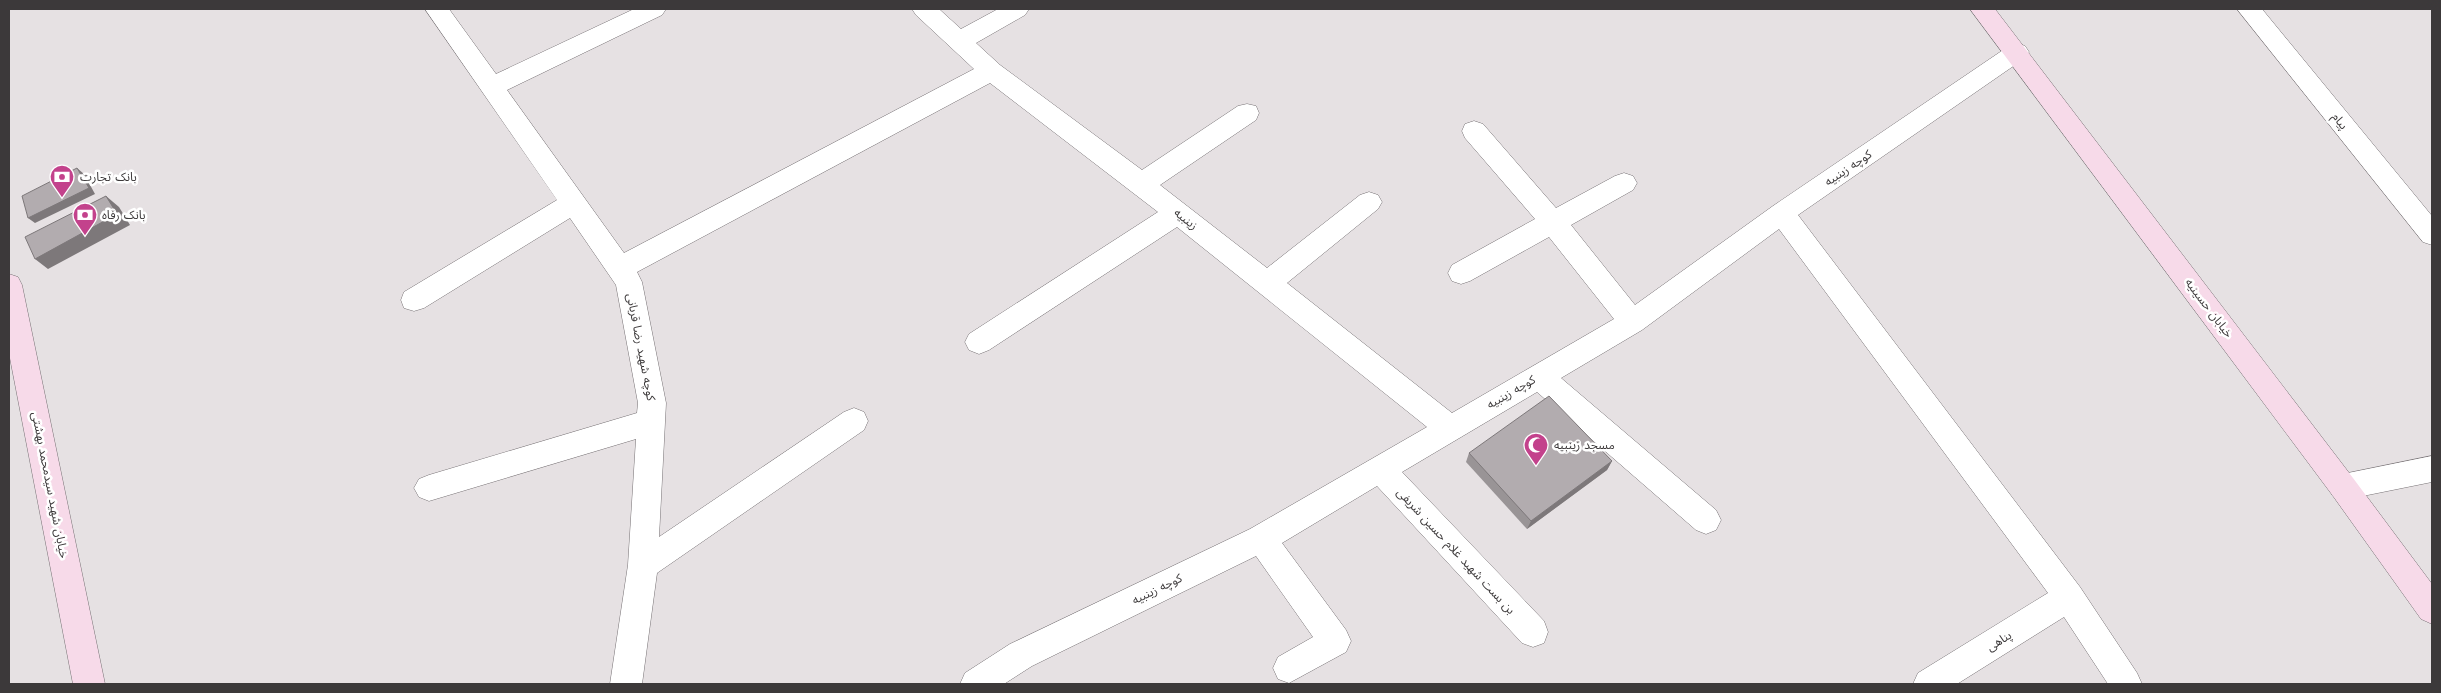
<svg xmlns="http://www.w3.org/2000/svg" width="2441" height="693" font-family="'Work Sans','Noto Sans Arabic',sans-serif">
<style>
.lines{fill:none;stroke-linecap:round;stroke-linejoin:round}
.street-casing{stroke:#767174;stroke-width:1}
.secondary-casing{stroke:#767174;stroke-width:1}
.street{fill:#fff;fill-rule:evenodd}
.secondary{fill:#f7dae9;fill-rule:evenodd}
.wall{fill:#999496}
.shaded-wall{fill:#7d787a}
.building{fill:#b2acaf;stroke:#7d787a}
.labels{text-anchor:middle;dominant-baseline:central;stroke-width:5;stroke-linejoin:round;paint-order:stroke}
.street-label{font-size:12px;fill:#3c393a;stroke:#fff}
.poi-label{font-size:12px;fill:#3c393a;stroke:#fff;text-anchor:start}
</style>
<rect width="100%" height="100%" fill="#e6e1e3"/>
<g class="lines">
<defs>
<path id="street" d="M425,9H449L496,74L634,9H666L662,15L507,90L624,253L974,69L916,15L912,9H939L961,29L998,9H1029L1025,15L976,43L1000,65L1142,170L1238,106L1247,104L1256,106L1259,113L1256,120L1160,185L1267,268L1360,195L1369,192L1378,195L1382,202L1378,209L1287,283L1452,413L1614,319L1549,237L1470,281L1461,284L1452,281L1448,273L1452,265L1535,219L1465,138L1462,131L1465,124L1474,121L1483,124L1556,208L1615,176L1624,173L1633,176L1637,183L1633,190L1571,225L1635,305L1773,206L2009,46L2017,43L2025,46L2029,52L2025,58L1798,215L2080,587L2137,673L2142,684H2108L2064,617L1957,684H1913L1918,673L2048,593L1779,229L1642,330L1561,378L1716,510L1721,520L1716,530L1706,534L1696,530L1537,392L1402,472L1544,621L1548,632L1544,643L1533,647L1522,643L1377,486L1282,543L1346,630L1351,641L1346,652L1289,683L1278,679L1273,668L1278,657L1313,637L1256,556L1032,666L1004,684H960L965,673L1010,644L1250,529L1427,427L1177,227L989,350L979,354L969,350L965,342L969,334L1158,212L990,83L637,272L642,282L666,403L659,537L844,412L854,408L864,412L868,421L864,430L657,573L642,684H610L628,565L636,439L429,501L419,497L414,488L419,479L429,475L637,413L638,403L616,285L570,218L424,308L414,311L404,308L401,300L404,292L557,200Z
M2237,9H2262L2432,216V245L2423,242Z
M2432,456V482L2343,500L2333,496L2328,487L2333,478L2343,474Z"/>
<path id="secondary" d="M1970,9H1995L2353,478L2432,584V624L2421,619L2333,496Z
M9,274L18,277L22,285L105,684H73L9,353Z"/>
</defs>
<!-- street casing -->
<use href="#street" class="street-casing"/>
<!-- secondary casing -->
<use href="#secondary" class="secondary-casing"/>
<!-- street -->
<use href="#street" class="street"/>
<!-- secondary -->
<use href="#secondary" class="secondary"/>
</g>
<!-- wall -->
<path class="wall" d="M1469,453L1612,461L1607,470L1527,529L1466,462Z"/>
<!-- shaded-wall -->
<path class="shaded-wall" d="M77,168L84,174L95,194L35,223L28,218Z
M106,196L119,207L130,225L48,269L35,259Z
M1612,461L1607,470L1527,529L1531,521Z"/>
<!-- building -->
<path class="building" d="M77,168L89,188L28,218L22,196Z
M106,196L117,214L35,259L25,237Z
M1549,396L1612,461L1531,521L1469,453Z"/>
<!-- icons -->
<defs>
<symbol id="bank-pin" viewBox="-11 -11 22 30"><path d="M0 17L-7.5 6A9.5 9.5 0 1 1 7.5 6Z" fill="#c3428c" stroke="#fff"/><path d="M-6-4H6V4H-6ZM0-2.3a2.3 2.3 0 1 0 0 4.6a2.3 2.3 0 1 0 0-4.6Z" fill="#fff"/></symbol>
<symbol id="mosque-pin" viewBox="-11 -11 22 30"><path d="M0 17L-7.5 6A9.5 9.5 0 1 1 7.5 6Z" fill="#c3428c" stroke="#fff"/><path d="M3.5-4.9A6 6 0 1 0 3.5 4.9A5 5 0 1 1 3.5-4.9Z" fill="#fff"/></symbol>
</defs>
<g fill-rule="evenodd">
<use href="#bank-pin" x="48" y="163" width="28" height="38"/>
<use href="#bank-pin" x="71" y="201" width="28" height="38"/>
<use href="#mosque-pin" x="1522" y="431" width="28" height="38"/>
</g>
<g class="labels">
<!-- street labels -->
<g class="street-label">
<text transform="translate(2340 121) rotate(51)">پیام</text>
<text transform="translate(1848 168) rotate(-34)">کوچه زینبیه</text>
<text transform="translate(1186 219) rotate(38)">زینبیه</text>
<text transform="translate(2209 308) rotate(53)">خیابان حسینیه</text>
<text transform="translate(641 347) rotate(79)">کوچه شهید رضا قربانی</text>
<text transform="translate(1511 392) rotate(-30)">کوچه زینبیه</text>
<text transform="translate(50 485) rotate(79)">خیابان شهید سیدمحمد بهشتی</text>
<text transform="translate(1456 551) rotate(47)">بن بست شهید غلام حسین شریفی</text>
<text transform="translate(1157 589) rotate(-26)">کوچه زینبیه</text>
<text transform="translate(1999 641) rotate(-32)">پناهی</text>
</g>
<!-- poi labels -->
<g class="poi-label">
<text x="80" y="177">بانک تجارت</text>
<text x="102" y="215">بانک رفاه</text>
<text x="1554" y="445">مسجد زینبیه</text>
</g>
</g>
<!-- border -->
<rect width="2441" height="693" fill="none" stroke="#3c393a" stroke-width="20"/>
</svg>
